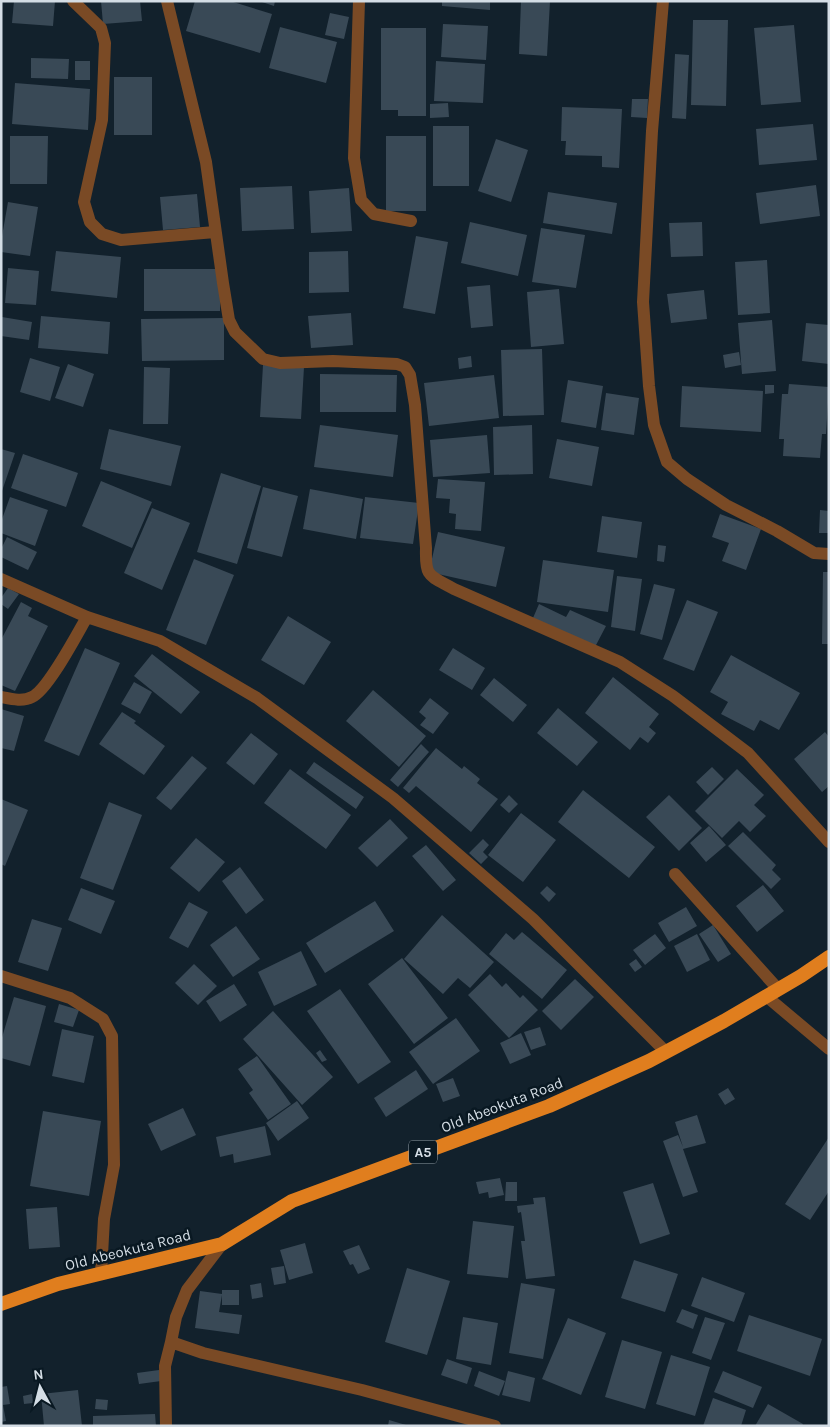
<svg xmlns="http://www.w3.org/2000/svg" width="830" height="1427" font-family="Karla,sans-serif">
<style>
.building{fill:#394956}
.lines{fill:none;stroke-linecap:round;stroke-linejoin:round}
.minor{stroke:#7a4a25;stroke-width:12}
.trunk{stroke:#e07e1e;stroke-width:14}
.labels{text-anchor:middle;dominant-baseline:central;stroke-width:5;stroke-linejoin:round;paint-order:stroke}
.shield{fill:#091822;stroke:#97a2aa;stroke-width:1}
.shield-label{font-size:14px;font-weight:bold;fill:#d4dde5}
.street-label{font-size:15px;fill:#d4dde5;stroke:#091822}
</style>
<rect width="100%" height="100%" fill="#12212c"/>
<!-- building -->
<path class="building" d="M14,1H55L53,26L12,23Z
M101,1H140L142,21L103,24Z
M195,1H230L272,14L260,53L186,31Z
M259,1H275L274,6Z
M442,1H490V10L442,6Z
M521,1H550L547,56L519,54Z
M330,13L349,17L344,39L325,35Z
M693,20H728L726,106L691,105Z
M443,24L488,26L486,60L441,57Z
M794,25L801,102L761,105L754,28Z
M280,27L337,42L326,83L269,68Z
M381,28H426V116H398V110H381Z
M675,54L689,55L686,119L672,118Z
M31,58L69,59L68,79L31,78Z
M75,61H90V80H75Z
M436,61L485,64L483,103L434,101Z
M114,77H152V135H114Z
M15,83L90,89L88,130L12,124Z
M632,99H648L647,118L631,117Z
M448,103L449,117L430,118V104Z
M562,107L622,109L619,168L602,167V156L565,155L566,141H561Z
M813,124L817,160L759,165L756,129Z
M433,126H469V186H433Z
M10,136H48L47,184H10Z
M386,136H426V211H386Z
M496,139L528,150L511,202L478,191Z
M816,185L820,216L760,224L756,193Z
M292,186L294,229L242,231L240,188Z
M349,188L352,231L311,233L309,191Z
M548,192L617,203L612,234L543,223Z
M197,194L200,227L163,230L160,197Z
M8,202L38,207L30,256L1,252V242Z
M470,222L527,235L518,276L461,263Z
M702,222L703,256L671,257L669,223Z
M541,228L585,235L576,288L532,282Z
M416,236L448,242L435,314L403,308Z
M56,251L121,257L117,298L51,291Z
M348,251L349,292L309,293V252Z
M767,260L770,313L738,315L735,262Z
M8,268L39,271L36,305L5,303Z
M144,269H220V311H144Z
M490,285L493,326L471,328L467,287Z
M559,289L564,344L531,347L527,292Z
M704,290L707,319L671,323L667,294Z
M351,313L353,345L311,348L308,316Z
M41,316L110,322L108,354L38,348Z
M2,317L32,322L29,340L1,336Z
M224,318V360L142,361L141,319Z
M772,320L776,371L742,374L738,323Z
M806,323L829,325V364L802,361Z
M542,349L544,415L503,416L501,350Z
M739,352L741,365L725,368L723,355Z
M471,356L472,367L459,369L458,358Z
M30,358L60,367L50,401L20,392Z
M68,364L94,374L83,407L55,398Z
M263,365L304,367L301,419L260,417Z
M144,367L170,368L168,424H143Z
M320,374L397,375L396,412H320Z
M494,375L499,418L429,426L424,383Z
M568,380L603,386L596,428L561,422Z
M789,384L829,387L826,434H822L820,458L783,456L784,439H779L782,394H788Z
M765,385H774V393L765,394Z
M682,386L763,391L761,432L680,427Z
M606,393L639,398L634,435L601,430Z
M320,425L398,435L393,477L314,467Z
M532,425L533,474L494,475L493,427Z
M109,429L181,446L171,486L100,469Z
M487,435L490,473L433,477L430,440Z
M557,439L599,447L592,486L549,478Z
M1,449L15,453L2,491H1Z
M23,454L78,473L66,507L11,488Z
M221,473L261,486L237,564L197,552Z
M438,479L485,482L481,531L455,529L456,514L449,513L450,499L436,498Z
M101,481L152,502L132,548L82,526Z
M263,487L298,496L282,557L247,548Z
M310,489L363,499L356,539L303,529Z
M10,497L48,510L35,546L1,533V522Z
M365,497L419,503L413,544L360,538Z
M152,508L190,523L162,590L124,573Z
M820,510L829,511V533H819Z
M720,514L761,529L746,570L722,561L729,543L712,537Z
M602,516L642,522L637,558L597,552Z
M438,532L505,547L496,587L429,572Z
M7,537L37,552L28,570L1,557V549Z
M658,545L666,546L664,562L657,561Z
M194,559L234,575L206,645L166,630Z
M543,560L614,570L608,612L537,602Z
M823,572H829V644H822Z
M617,576L642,579L635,631L611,627Z
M654,584L675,589L662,640L640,634Z
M8,588L19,594L8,609L1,604V598Z
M687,600L718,612L694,671L663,659Z
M21,602L32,608L28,616L48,626L15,691L1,685V640Z
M539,604L566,617L570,610L606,626L595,647L533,618Z
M288,616L331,642L304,685L261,660Z
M85,648L120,663L79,756L44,741Z
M453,648L485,668L472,690L439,670Z
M152,654L200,692L181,714L134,676Z
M731,655L800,693L779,730L760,720L754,731L721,714L728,702L710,692Z
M613,677L659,714L649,727L656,733L648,743L640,737L630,750L585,713Z
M494,678L527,705L513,722L480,695Z
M134,682L152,692L140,714L121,704Z
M373,690L426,736L399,767L346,721Z
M430,698L449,713L433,734L420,725L426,718L419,712Z
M558,708L598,742L577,766L537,733Z
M1,709L24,716L14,751L1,748Z
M122,712L136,721L134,723L165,746L144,775L99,744Z
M825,732L829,737V786L822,792L794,759Z
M251,733L278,754L254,785L226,763Z
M421,744L429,752L398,787L390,780Z
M436,748L462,769L464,766L480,779L477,783L498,799L471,832L416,786L409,793L403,788Z
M192,756L207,768L171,810L156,798Z
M314,762L364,797L356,809L306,773Z
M712,767L724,779L708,795L696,782Z
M290,769L351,815L326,849L264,803Z
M737,769L764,795L754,805L766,816L750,832L739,821L722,838L695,811Z
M583,790L655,847L629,878L558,822Z
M509,795L518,804L509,813L500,805Z
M669,795L702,828L679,851L646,817Z
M1,799L28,810L5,866L1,864Z
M109,802L142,815L113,890L80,878Z
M521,813L556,840L523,882L488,855Z
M390,819L408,838L377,867L358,848Z
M709,826L726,845L706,862L690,843Z
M743,832L776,865L772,870L781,879L771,889L728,846Z
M196,838L225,862L199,892L170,868Z
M483,839L489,845L483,852L488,857L481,864L469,853Z
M426,845L456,880L443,891L412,856Z
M240,867L264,900L246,914L222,881Z
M763,885L784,911L757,932L736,906Z
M547,886L556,894L549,902L540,893Z
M81,888L115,901L101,934L68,920Z
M375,901L394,931L325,973L306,943Z
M189,902L208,912L188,948L169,938Z
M686,907L697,926L669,942L658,923Z
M442,915L494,962L470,988L458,978L443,994L404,959Z
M32,919L62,928L48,971L18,962Z
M713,925L731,954L718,962L699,934Z
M236,926L260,959L233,977L210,945Z
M522,932L567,970L542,999L489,954L506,933L514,940Z
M655,934L666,948L645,965L633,950Z
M697,934L710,960L687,972L674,946Z
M301,951L317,985L274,1006L258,972Z
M402,958L448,1018L414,1044L368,984Z
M636,959L642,967L635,972L629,964Z
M194,964L217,986L198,1005L175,983Z
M490,974L502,987L506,983L520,998L523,995L538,1010L509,1038L468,995Z
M575,979L594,997L561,1030L542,1011Z
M234,984L247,1005L220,1022L206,1001Z
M340,989L391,1062L358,1084L307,1011Z
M14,997L46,1006L30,1066L1,1058V1041Z
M59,1004L79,1010L73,1027L54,1022Z
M273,1011L333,1077L302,1105L243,1039Z
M456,1018L480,1051L433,1084L409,1052Z
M540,1027L546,1045L531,1050L524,1032Z
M62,1029L94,1036L84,1083L52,1076Z
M521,1033L531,1055L510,1064L500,1043Z
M320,1050L327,1060L322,1062L316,1053Z
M257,1056L291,1104L268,1120L249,1093L253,1090L238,1069Z
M416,1070L428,1089L386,1117L374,1098Z
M453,1078L460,1096L443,1102L436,1084Z
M728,1088L735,1099L725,1105L718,1094Z
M297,1101L309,1118L278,1141L266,1123Z
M183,1108L196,1135L161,1151L148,1124Z
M43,1111L101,1121L89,1196L30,1186Z
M697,1115L706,1143L683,1149L698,1192L683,1197L663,1141L678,1135L683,1147L675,1122Z
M265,1126L271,1155L234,1163L233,1154L220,1157L216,1137Z
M829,1137V1191L810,1220L785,1204Z
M500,1178L504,1195L489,1198L488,1192L479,1194L476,1182Z
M506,1182H517V1201H505Z
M653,1183L670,1234L640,1244L623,1192Z
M545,1197L555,1276L526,1279L521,1241H525L521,1212L518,1213L517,1206L534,1204L533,1198Z
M57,1207L60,1247L29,1249L26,1209Z
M473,1221L514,1226L508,1278L467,1274Z
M305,1243L313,1273L289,1280L280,1250Z
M359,1245L370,1269L358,1274L353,1264L350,1265L343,1251Z
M634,1260L678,1274L665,1312L621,1298Z
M284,1266L286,1283L274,1285L271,1268Z
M407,1268L450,1281L427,1355L385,1342Z
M702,1277L745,1293L734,1322L691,1306Z
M261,1283L263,1297L252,1299L250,1285Z
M521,1283L555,1289L543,1359L509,1353Z
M222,1290H239V1305H222V1295L219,1312L242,1315L239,1334L195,1328L200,1291L222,1294Z
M682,1309L698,1315L693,1329L676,1322Z
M749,1315L822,1339L810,1376L737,1351Z
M463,1317L498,1323L491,1365L456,1359Z
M705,1317L725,1323L711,1360L692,1353Z
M568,1318L606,1333L581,1395L542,1379Z
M622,1340L662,1352L645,1409L605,1397Z
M671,1355L710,1367L695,1416L656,1404Z
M447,1359L472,1368L467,1384L441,1375Z
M159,1370L161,1381L139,1384L137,1373Z
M479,1371L505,1381L499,1396L474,1386Z
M508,1371L535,1378L530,1402L502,1395Z
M723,1371L762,1387L753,1408L714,1392Z
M7,1386L10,1404L3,1405L6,1421L1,1422V1387Z
M78,1390L82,1426H44L41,1394Z
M32,1394L33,1403L24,1404L23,1396Z
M713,1398L746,1410L741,1426H703Z
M96,1399L108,1400L107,1410L95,1409Z
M768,1404L803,1424L802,1426H755Z
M155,1414L156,1426H93V1416Z
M389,1420L406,1425V1426H388Z"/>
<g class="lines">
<!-- minor -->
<path class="minor" d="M73,1L101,28L105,43L102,120L84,202L90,222L102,234L121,240L215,232
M167,1L206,162L223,283L229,320L235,332L263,359L280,363L333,361L397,364L405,367L410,375L415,405L426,548C425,578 429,575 454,589L620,662L673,696L748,753L829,842
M359,1L354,158L361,200L374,214L411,221
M663,1L652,131L643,302L649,386L654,425L667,462L687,479L726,505L777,531L814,553L829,554
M1,579L87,617L160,641L257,698L393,798L533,919L666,1052
M1,697C11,699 23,702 32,697C48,690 77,634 87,617
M675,874L778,989
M1,976L70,998L103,1019L112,1036L114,1165L104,1219L101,1273
M766,996L829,1049
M222,1244L187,1290L176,1317L171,1342L203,1353L362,1390L495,1426
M166,1426L165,1366L171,1342"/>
<!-- trunk -->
<path class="trunk" d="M1,1304L58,1284L222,1244L292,1201L549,1106L649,1061L724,1021L801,976L829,957"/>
</g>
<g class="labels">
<!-- shield labels -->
<rect class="shield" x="409" y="1140.5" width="28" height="23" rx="4"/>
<g class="shield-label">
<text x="423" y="1152">A5</text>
</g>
<!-- street labels -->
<g class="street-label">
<text transform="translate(502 1105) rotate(-21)">Old Abeokuta Road</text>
<text transform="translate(128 1250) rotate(-14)">Old Abeokuta Road</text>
</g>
</g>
<!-- border -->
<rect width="830" height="1427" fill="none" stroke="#d4dde5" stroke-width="5"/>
<!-- north arrow -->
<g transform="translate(40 1387) rotate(353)" stroke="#091822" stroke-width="4" paint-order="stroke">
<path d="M0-4L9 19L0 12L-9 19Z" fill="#d4dde5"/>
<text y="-8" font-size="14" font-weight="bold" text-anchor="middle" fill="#d4dde5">N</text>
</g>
</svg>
